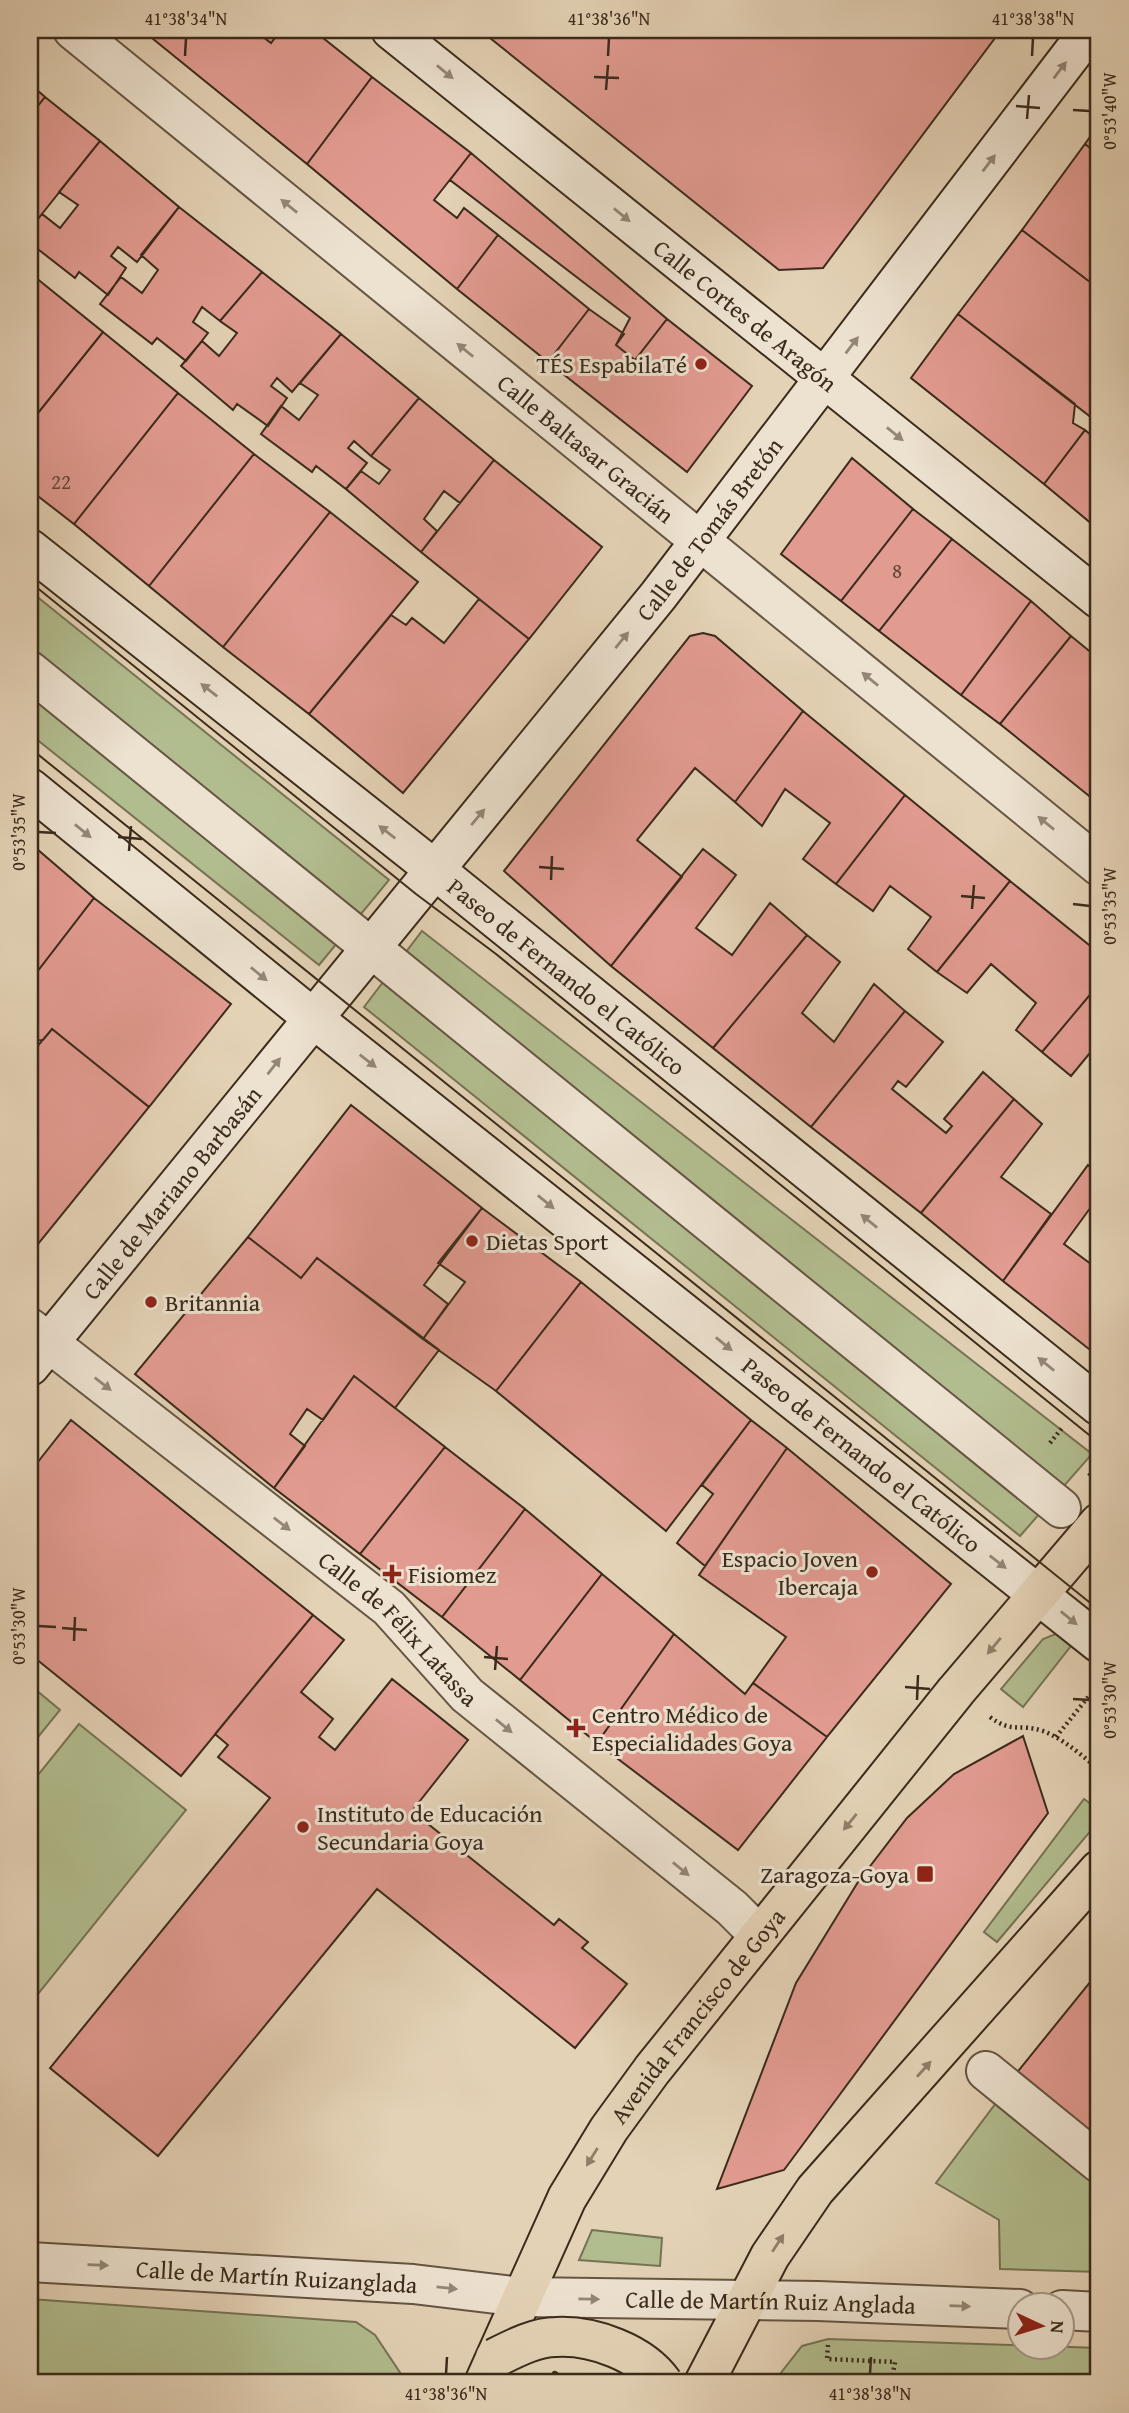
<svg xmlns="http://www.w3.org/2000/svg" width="1129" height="2413" font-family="'Gentium Book Plus',serif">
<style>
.green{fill:#b2bd8f;stroke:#767455;stroke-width:2}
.building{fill:#e29b91;stroke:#3b2b1b;stroke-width:2}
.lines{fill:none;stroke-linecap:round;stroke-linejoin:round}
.street-casing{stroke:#655542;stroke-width:42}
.secondary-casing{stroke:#3b2b1b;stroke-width:42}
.primary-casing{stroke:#3b2b1b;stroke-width:42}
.path{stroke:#3b2b1b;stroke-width:4.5;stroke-dasharray:2 3.5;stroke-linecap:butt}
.street{stroke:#ede2d0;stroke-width:38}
.secondary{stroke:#ede2d0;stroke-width:38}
.primary{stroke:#e4d2b6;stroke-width:38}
.tram{stroke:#3b2b1b;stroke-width:2}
.rail-casing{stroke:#3b2b1b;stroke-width:8}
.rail{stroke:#ede2d0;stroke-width:5;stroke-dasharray:16;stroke-linecap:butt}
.primary-bridge-casing{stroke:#3b2b1b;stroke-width:42;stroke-linecap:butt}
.primary-bridge{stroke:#e4d2b6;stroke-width:38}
.oneway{fill:#948676}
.oneway2{fill:#907e68}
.ticks{fill:none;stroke:#3b2b1b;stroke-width:2.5}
.poi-dot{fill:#8f2418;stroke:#ede2d0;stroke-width:2.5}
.labels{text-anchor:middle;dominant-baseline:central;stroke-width:6;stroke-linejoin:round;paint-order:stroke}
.number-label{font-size:21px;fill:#654738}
.street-label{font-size:24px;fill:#3b2b1b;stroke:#ede2d0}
.poi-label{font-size:24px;fill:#3b2b1b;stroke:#ede2d0;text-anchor:start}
.neatline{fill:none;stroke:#3b2b1b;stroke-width:2.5}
.ticks-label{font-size:18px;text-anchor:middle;fill:#3b2b1b}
</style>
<rect width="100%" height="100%" fill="#e4d2b6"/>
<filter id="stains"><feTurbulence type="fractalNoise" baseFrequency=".00286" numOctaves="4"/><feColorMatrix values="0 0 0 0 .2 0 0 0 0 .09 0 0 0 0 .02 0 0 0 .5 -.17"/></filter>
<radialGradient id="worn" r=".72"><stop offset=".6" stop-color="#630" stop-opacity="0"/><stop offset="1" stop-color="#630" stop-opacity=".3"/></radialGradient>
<!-- green -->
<path class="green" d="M30,591L389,880L319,965L30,734Z
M422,931L1092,1454L1020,1536L364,1007Z
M1058,1633L1074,1642L1023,1707L1001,1689L1043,1639Z
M30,1685L60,1710L30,1747Z
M79,1724L186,1810L30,2004V1785Z
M1084,1799L1099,1810V1821L997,1942L984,1932Z
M999,2099L1099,2178V2272L1000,2269L999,2220L936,2183Z
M592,2230L662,2238L660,2266L579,2260Z
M30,2299L356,2322L375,2335L407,2383H30Z
M828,2339L1099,2348V2383H773L802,2346Z"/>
<!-- building -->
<path class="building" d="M142,30H254L271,43L281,30H313L372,77L307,164Z
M254,30H281L271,43Z
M480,30H1001L823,268L779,270Z
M372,77L471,153L434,200L457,218L464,208L498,235L457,289L307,164Z
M30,84L45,97L30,116Z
M45,97L100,141L30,229V116Z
M1099,124V155L1085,144Z
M100,141L179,207L137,262L118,247L111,256L126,268L108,295L79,272L75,278L30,243V229L42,214L60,228L78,205L59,192Z
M1085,144L1099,155V289L1022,230Z
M471,153L667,319L635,360L616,345L630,318L450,180Z
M179,207L262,272L220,321L202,307L193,322L208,333L186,361L157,338L152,344L100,304L121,277L142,293L158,270L141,255Z
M1022,230L1099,289V409L1092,418L958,314Z
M498,235L589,309L548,362L457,289Z
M262,272L341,334L292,392L277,378L271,386L287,398L268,426L237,404L233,410L181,366L202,341L219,356L237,333L220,321Z
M30,273L103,332L30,423Z
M589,309L624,334L616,345L635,360L667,319L752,386L687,472L548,362Z
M958,314L1075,404L1073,423L1085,430L1044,484L911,378Z
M103,332L178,393L74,524L30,490V423Z
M341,334L419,398L371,456L354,441L348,448L367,463L346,489L316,466L312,472L261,434L281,406L299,420L318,395L300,383Z
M178,393L254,454L149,586L74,524Z
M419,398L494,460L460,503L444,491L424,519L437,531L421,552L346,489L361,471L379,484L390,470L371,456Z
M1099,428V530L1044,484L1085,430L1092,436Z
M254,454L330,512L223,647L149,586Z
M852,458L913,509L841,601L781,554Z
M494,460L602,547L529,639L421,552Z
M913,509L952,539L879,631L841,601Z
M330,512L418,582L309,714L223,647Z
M952,539L1031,601L961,695L879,631Z
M479,599L529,639L403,793L309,714L391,615L406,625L412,618L444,643Z
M1031,601L1071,636L1000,724L961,695Z
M703,633L715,636L803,711L735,802L695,768L637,840L682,877L611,966L504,871L690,636Z
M1071,636L1099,659V804L1000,724Z
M803,711L905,795L836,884L803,859L830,823L785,789L762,826L735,802Z
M905,795L1010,881L937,972L908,949L931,917L890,886L873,911L836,884Z
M30,843L94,898L30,981Z
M703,849L736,875L696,928L732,955L770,903L807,935L713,1048L611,966Z
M1010,881L1099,953V984L1042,1052L1016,1030L1036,1003L991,964L967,993L937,972Z
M94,898L231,1004L149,1107L52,1029L43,1040L30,1041V981Z
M807,935L840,962L802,1013L834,1042L874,984L905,1011L811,1127L713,1048Z
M1099,984V1053L1094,1048L1071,1076L1042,1052Z
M905,1011L943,1042L906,1087L898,1081L892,1089L946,1133L952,1126L944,1119L983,1072L1014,1099L921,1213L811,1127Z
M52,1029L149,1107L30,1254V1055Z
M1014,1099L1042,1124L1001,1177L1051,1214L1003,1281L921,1213Z
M351,1105L482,1208L424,1285L448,1304L423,1339L317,1258L301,1278L248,1237Z
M1088,1165L1099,1173V1196L1064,1244L1099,1270V1357L1003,1281Z
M482,1208L581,1282L496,1391L423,1339L465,1282L438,1263Z
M248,1237L301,1278L317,1258L439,1350L395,1408L354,1376L323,1420L307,1409L290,1434L305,1446L274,1488L135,1374Z
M581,1282L751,1420L666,1531L496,1391Z
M354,1376L445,1447L360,1554L274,1488Z
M71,1420L313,1615L181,1776L30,1654V1472Z
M751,1420L787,1448L705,1566L677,1543L713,1494L702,1485Z
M445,1447L525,1509L442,1617L360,1554Z
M787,1448L951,1584L827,1737L753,1683L786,1637L699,1575Z
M525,1509L602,1574L520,1680L442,1617Z
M602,1574L674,1634L597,1743L520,1680Z
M313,1615L344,1640L301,1692L333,1719L319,1737L335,1750L392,1679L468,1740L412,1811L554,1925L559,1919L588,1942L582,1948L627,1984L575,2048L377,1889L158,2156L50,2068L270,1798L218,1757L228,1745L215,1734Z
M674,1634L745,1694L753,1683L827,1737L738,1850L597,1743Z
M1023,1736L1048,1813L784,2170L717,2189L796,1983L858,1882L907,1818L954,1774Z
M1099,1971V2120L1088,2134L1015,2075Z
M1099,2120V2143L1088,2134Z"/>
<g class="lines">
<defs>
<g id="street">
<path id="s1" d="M73,30L1099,866"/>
<path d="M30,671L1061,1508"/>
<path id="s2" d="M30,1328L389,1608L467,1695L732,1908L759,1935"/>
<path d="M986,2071L1099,2163"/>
<path id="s3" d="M30,2262L413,2284L521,2297L818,2301L1020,2309"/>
<path d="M1062,2310L1099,2312"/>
</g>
<g id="secondary">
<path id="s4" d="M391,30L1099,599"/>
<path id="s5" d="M30,549L434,869L1099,1406"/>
<path id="s6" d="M30,788L314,1019L1099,1643"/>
<path id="s7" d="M30,1366L658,596L1090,30"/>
</g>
<g id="primary">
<path id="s8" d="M484,2383L567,2198L609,2129L652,2070L956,1691L1099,1523"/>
<path d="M704,2383L770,2256L815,2190L1099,1870"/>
</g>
</defs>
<!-- street casing -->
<use href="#street" class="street-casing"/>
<!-- secondary casing -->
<use href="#secondary" class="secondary-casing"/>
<!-- primary casing -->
<use href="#primary" class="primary-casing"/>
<!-- path -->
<path class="path" d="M1050,1443L1062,1428
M1089,1476L1099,1463
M990,1717C1013,1734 1019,1723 1043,1731C1064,1739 1082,1756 1099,1769
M1056,1737L1097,1686
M828,2345L827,2359L895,2362L891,2383"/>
<!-- street -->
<use href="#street" class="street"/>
<!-- secondary -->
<use href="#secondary" class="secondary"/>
<!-- primary -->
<use href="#primary" class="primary"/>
<!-- tram -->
<path class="tram" d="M30,582L416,894L496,954L1099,1443
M30,748L1099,1610"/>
<defs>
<path id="rail" d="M551,2383L555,2375"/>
</defs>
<!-- rail casing -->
<use href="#rail" class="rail-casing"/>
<!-- rail -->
<use href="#rail" class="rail"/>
<defs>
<path id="primary-bridge" d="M495,2358C513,2349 535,2337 556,2337C593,2335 642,2353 663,2383"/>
</defs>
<!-- primary-bridge casing -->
<use href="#primary-bridge" class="primary-bridge-casing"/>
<!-- primary-bridge -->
<use href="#primary-bridge" class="primary-bridge"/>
</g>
<!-- one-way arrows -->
<defs><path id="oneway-solid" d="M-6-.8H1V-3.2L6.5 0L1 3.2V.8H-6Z" transform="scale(1.75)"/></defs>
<g class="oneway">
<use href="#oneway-solid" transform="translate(1060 70) rotate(-53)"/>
<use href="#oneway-solid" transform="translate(445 72) rotate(39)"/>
<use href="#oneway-solid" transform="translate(989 163) rotate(-53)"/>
<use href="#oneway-solid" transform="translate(289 206) rotate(-141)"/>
<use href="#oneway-solid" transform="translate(622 215) rotate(39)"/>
<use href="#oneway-solid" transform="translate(852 345) rotate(-53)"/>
<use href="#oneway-solid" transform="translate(465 350) rotate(-141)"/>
<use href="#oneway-solid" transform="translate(895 434) rotate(39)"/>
<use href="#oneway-solid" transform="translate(622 640) rotate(-51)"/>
<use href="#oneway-solid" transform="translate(870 679) rotate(-141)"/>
<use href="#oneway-solid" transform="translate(209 690) rotate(-142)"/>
<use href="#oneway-solid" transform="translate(478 817) rotate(-50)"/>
<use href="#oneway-solid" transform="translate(1046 823) rotate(-141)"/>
<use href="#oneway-solid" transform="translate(83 831) rotate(39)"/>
<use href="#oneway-solid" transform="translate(387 832) rotate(-142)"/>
<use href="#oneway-solid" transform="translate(259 974) rotate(39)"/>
<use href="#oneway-solid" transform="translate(368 1061) rotate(38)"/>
<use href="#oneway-solid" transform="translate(274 1066) rotate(-52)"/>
<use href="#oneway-solid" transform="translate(546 1202) rotate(39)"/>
<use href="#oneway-solid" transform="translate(869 1221) rotate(-141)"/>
<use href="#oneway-solid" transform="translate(724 1344) rotate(39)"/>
<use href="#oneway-solid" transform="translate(1046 1364) rotate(-141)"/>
<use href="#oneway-solid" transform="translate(103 1384) rotate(38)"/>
<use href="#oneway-solid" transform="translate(282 1524) rotate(38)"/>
<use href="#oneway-solid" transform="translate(998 1562) rotate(38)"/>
<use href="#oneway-solid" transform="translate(1069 1618) rotate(39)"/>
<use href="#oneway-solid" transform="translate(504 1726) rotate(39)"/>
<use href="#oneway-solid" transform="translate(681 1869) rotate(39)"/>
<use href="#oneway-solid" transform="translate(98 2265) rotate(2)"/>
<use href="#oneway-solid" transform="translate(447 2288) rotate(6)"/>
<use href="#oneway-solid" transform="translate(589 2299) rotate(1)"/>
<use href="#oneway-solid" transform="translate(960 2306) rotate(2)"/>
</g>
<g class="oneway2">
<use href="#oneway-solid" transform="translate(994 1646) rotate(130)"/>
<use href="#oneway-solid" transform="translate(850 1822) rotate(129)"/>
<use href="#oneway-solid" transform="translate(924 2069) rotate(-48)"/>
<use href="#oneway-solid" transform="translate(592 2157) rotate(122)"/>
<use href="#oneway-solid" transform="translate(778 2243) rotate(-57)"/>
</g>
<!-- ticks -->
<path class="ticks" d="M185,56L186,38M608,56L609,38M1032,56L1033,38M594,77L619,78M606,90L608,65M1016,106L1040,108M1073,110L1090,111M1027,119L1029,95M38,832L56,833M118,837L142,839M129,851L131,826M539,867L564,869M551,880L552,856M961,896L985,898M1073,904L1090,906M972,909L974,885M38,1626L56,1627M62,1628L87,1630M74,1641L75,1617M484,1657L508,1659M495,1670L497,1646M905,1687L930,1689M1073,1699L1090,1700M917,1700L918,1675M446,2374L447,2357M870,2374L871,2357"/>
<!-- markers -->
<g class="poi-dot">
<circle cx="701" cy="364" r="7"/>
<circle cx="472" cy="1241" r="7"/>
<circle cx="151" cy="1302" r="7"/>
<circle cx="872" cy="1572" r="7"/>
<path d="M388.5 1563.5h7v7h7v7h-7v7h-7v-7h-7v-7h7z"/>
<path d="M572.5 1717.5h7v7h7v7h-7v7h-7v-7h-7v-7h7z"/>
<circle cx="303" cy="1827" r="7"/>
<rect x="916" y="1865" width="18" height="18" rx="3.5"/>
</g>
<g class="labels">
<!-- number labels -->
<g class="number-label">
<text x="61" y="481">22</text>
<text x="897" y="570">8</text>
</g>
<!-- street labels -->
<g class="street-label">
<text stroke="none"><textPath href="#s4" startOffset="455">Calle Cortes de Aragón</textPath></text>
<text stroke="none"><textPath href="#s1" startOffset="662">Calle Baltasar Gracián</textPath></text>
<text stroke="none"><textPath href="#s7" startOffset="1078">Calle de Tomás Bretón</textPath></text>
<text stroke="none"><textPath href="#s5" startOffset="686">Paseo de Fernando el Católico</textPath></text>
<text stroke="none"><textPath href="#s7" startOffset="224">Calle de Mariano Barbasán</textPath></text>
<text stroke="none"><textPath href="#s6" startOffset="1066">Paseo de Fernando el Católico</textPath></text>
<text stroke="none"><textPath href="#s2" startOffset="476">Calle de Félix Latassa</textPath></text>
<text stroke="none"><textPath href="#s8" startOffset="427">Avenida Francisco de Goya</textPath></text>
<text stroke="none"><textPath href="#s3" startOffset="247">Calle de Martín Ruizanglada</textPath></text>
<text stroke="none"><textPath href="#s3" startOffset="742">Calle de Martín Ruiz Anglada</textPath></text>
</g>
<!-- poi labels -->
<g class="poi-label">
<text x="687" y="364" text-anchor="end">TÉS EspabilaTé</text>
<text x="486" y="1241">Dietas Sport</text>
<text x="165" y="1302">Britannia</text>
<text x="858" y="1558" text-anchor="end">Espacio Joven<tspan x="858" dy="28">Ibercaja</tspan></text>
<text x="408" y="1574">Fisiomez</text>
<text x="592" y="1714">Centro Médico de<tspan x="592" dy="28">Especialidades Goya</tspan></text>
<text x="317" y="1813">Instituto de Educación<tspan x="317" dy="28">Secundaria Goya</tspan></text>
<text x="909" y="1874" text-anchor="end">Zaragoza-Goya</text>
</g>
</g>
<!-- margin -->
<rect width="1129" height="2413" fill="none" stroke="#e4d2b6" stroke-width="77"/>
<!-- north arrow -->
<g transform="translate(1041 2326) rotate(94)"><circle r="33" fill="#ede2d0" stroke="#a69988" stroke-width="2"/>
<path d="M0-5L12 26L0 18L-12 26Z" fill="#8f2418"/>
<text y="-10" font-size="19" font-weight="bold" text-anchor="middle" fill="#3b2b1b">N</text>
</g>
<rect x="38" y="38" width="1052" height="2336" class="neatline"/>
<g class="ticks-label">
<text x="186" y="25">41°38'34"N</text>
<text x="609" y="25">41°38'36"N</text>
<text x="1033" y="25">41°38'38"N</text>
<text transform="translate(1110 111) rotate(-90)" y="6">0°53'40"W</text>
<text transform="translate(19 832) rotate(-90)" y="6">0°53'35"W</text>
<text transform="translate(1110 906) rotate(-90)" y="6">0°53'35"W</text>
<text transform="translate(19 1626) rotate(-90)" y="6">0°53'30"W</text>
<text transform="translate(1110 1700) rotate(-90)" y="6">0°53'30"W</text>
<text x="446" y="2400">41°38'36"N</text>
<text x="870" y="2400">41°38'38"N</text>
</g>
<rect width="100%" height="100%" filter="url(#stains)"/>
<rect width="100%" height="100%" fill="url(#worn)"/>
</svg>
